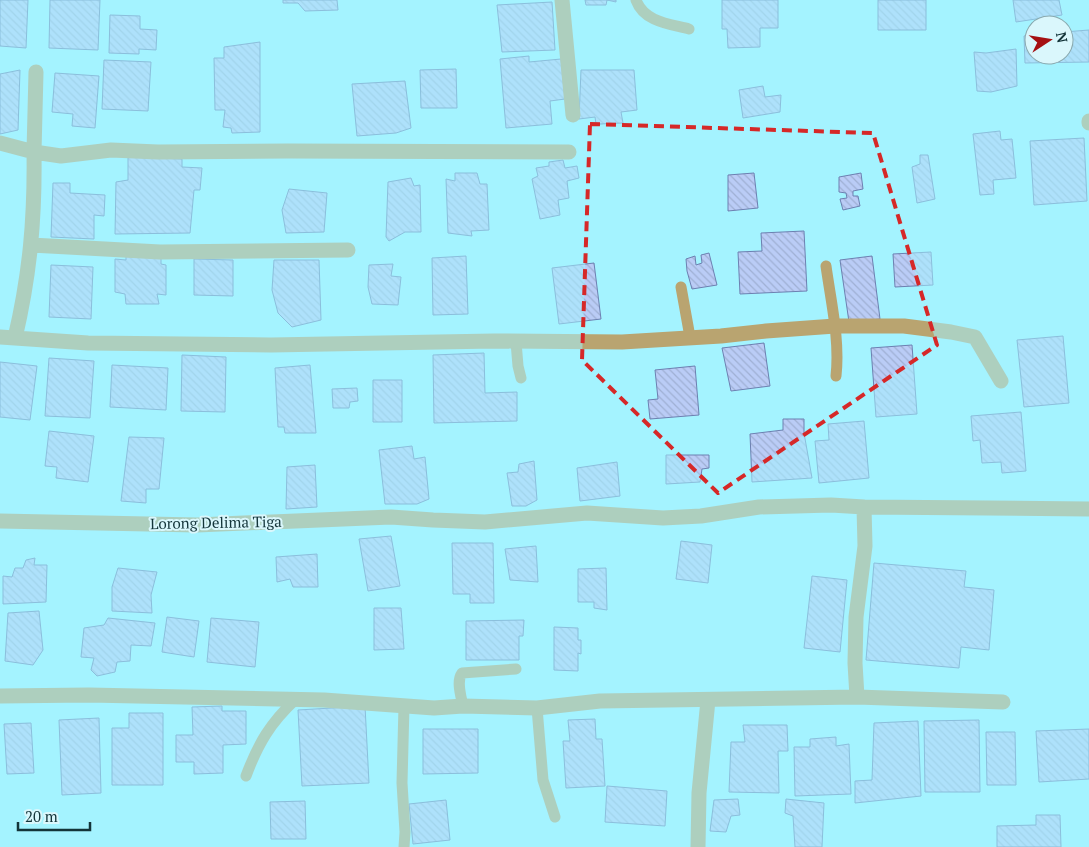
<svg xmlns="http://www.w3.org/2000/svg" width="1089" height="847" font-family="'PT Serif',serif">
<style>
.building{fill:url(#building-back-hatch);stroke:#6d80b1}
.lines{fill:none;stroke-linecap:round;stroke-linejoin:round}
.lane{stroke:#b9a470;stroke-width:11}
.street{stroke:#b9a470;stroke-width:15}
.marked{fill:none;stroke:#d62828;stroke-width:4;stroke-dasharray:10 6;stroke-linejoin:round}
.labels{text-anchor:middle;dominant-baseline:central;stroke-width:4;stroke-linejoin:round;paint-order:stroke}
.street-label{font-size:15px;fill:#133439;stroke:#daf7fc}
</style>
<defs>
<pattern id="building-back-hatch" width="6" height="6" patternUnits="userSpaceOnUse" patternTransform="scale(1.25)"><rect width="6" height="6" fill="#baccf6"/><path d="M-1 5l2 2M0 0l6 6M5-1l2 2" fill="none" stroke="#9fb0d4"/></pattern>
</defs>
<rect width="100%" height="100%" fill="#a4f3ff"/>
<!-- building -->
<path class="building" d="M0,0H28L26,48L0,46Z
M50,0H100L98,50L49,48Z
M283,0H337L338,10L305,11L298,3H283Z
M585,0H616V2L607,0L606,5H586Z
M722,0H778V28H760V47L728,48L727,29H722Z
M878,0H926V30H878Z
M1013,0H1059L1062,15L1016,22Z
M552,2L555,50L502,52L497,5Z
M110,15L140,16V29L157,30L156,50L139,49V54L109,53Z
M1089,30V62L1025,63L1024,36L1034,34V55H1064V32Z
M260,42V132L232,133L231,128L223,127L225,110H215L214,58H224V47Z
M1016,49L1017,86L991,92L977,91L974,52L986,53Z
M529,56V62L561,59L565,99L550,101L552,124L506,128L500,59Z
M104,60L151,62L148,111L102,109Z
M456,69L457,108H421L420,70Z
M20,70L18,130L0,134V74Z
M581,70H634L637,110L621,112L623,123L596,124L595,117L579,119Z
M55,73L99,76L95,128L72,126L73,114L52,112Z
M405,81L411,128L396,133L357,136L352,84Z
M763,86L765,97L781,95L780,112L743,118L739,90Z
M1000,131L1001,140L1012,139L1016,178L993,180L994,194L980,195L973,134Z
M1084,138L1087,201L1034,205L1030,141Z
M920,155H928L935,199L917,203L912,167L920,164Z
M128,157L182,159V167L202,168L200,190H194L190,233L115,234L116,182L128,180Z
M563,160L565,168L577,166L579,178L567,181L569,198L558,200L560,215L540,219L532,179L538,176L536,168L549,166V162Z
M455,173H477L480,184H487L489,230L471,231L472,236L448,233L446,179L455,181Z
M754,173L758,208L728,211V175Z
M861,173L863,189L853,191V196H858L860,206L843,210L840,199L847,198L846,193L839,192V177Z
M411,178L414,186L420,185L421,232H405L389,241L386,237L388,182Z
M53,183H70V193L105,195L104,216L94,215V239L51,237Z
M289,189L327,193L324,232L286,233L282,210Z
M804,231L807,291L740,294L738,252L762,251L761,233Z
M931,252L933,285L895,287L893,254Z
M709,253L717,285L692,289L687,271L686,259L695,256L696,265L702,263L701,255Z
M126,254L161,257V264L166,265V295L157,294L159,304H126L125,294L115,292V259L126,260Z
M466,256L468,314L433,315L432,258Z
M872,256L880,319L849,322L840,260Z
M194,259L233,260V296L194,295Z
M274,260H319L321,320L292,327L278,313L272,290Z
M594,263L601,319L559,324L552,268Z
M393,264L391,276L401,277L398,305L372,304L368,287L369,265Z
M51,265L93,267L91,319L49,317Z
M1063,336L1069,403L1024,407L1017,340Z
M764,343L770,386L731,391L722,348Z
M912,345L917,414L876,417L871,348Z
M484,353L485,393L517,392V421L434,423L433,355Z
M182,355L226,357L225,412L181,411Z
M49,358L94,361L90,418L45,416Z
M0,362L37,366L30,420L0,417Z
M112,365L168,368L166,410L110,407Z
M310,365L316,433H285L284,427H278L275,368Z
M695,366L699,415L650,419L648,400L658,399L655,370Z
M373,380H402V422H373Z
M357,388L358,401L350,402L349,408H333L332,389Z
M1021,412L1026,471L1002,473L1001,462L982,463L980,440L973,441L971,416Z
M783,419H804V433L812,478L752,482L750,434L783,430Z
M864,421L869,478L819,483L815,441L829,440L828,424Z
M49,431L94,436L88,482L56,478L57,467L45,466Z
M129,437L164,438L159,489H146V503L121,501Z
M412,446L414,459L425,457L429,499L417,504H385L379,450Z
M666,455H709V468L702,469L700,482L666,484Z
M534,461L537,500L526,506H512L507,473L518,472L519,464Z
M617,462L620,496L580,501L577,468Z
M315,465L317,507L286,509L287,467Z
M391,536L400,586L368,591L359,539Z
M681,541L712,545L708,583L676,579Z
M452,543H493L494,603H470V594H453Z
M536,546L538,582L510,580L505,549Z
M317,554L318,587H293L290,579L277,582L276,557Z
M35,558L34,565H47L46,602L3,604V576L12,577L15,568H23L26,560Z
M874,563L966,571L964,587L994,590L989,650L961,647L959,668L866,660Z
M118,568L157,572L151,595L152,613L112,611V587Z
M606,568L607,610L594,608V602H578V569Z
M812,576L847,580L840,652L804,648Z
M374,608H401L404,649L374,650Z
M39,611L43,650L33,665L5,661L8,613Z
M167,617L199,621L194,657L162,652Z
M108,618L155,623L151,646L131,645L130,661L117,662L115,672L97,676L91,670L94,658L81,657L84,628L104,625Z
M211,618L259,622L255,667L207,662Z
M524,620L523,636H519V660H466V621Z
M554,627L578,628V640H581V654L578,653V671L554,670Z
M222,706V711H246V744L223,745V773L194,774V762H176V735H193L192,707Z
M365,706L369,783L302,786L298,710Z
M129,713H163V785H112V728H129Z
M99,718L101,793L62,795L59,720Z
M595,719L596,739H602L605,786L566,788L563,741H570L568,720Z
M979,720L980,792H925L924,721Z
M918,721L921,796L855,803V781L872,780L874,723Z
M31,723L34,773L7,774L4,724Z
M743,725H787L788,751H778L779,793L729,792L731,742H745Z
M423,729H478V773L423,774Z
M1089,729V779L1039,782L1036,731Z
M986,732H1015L1016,785H987Z
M836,737V746L849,744L851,794L795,796L794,747H810V739Z
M607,786L667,791L665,826L605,822Z
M738,799L740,815L731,816L726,832L710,831L714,800Z
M786,799L824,803L822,847H795L793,816L785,813Z
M446,800L450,840L413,844L409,804Z
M305,801L306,839H271L270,802Z
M1036,815H1060L1061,847H997V826L1036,825Z"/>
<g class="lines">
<!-- lane -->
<path class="lane" d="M636,0C644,22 670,24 689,29
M826,266C831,302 840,340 836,376
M681,287L690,337
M516,342L518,366L521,378
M463,706C461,696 456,681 462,673L516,669
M537,708L543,780L555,817
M246,776C258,744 270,723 296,699
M404,847L405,832L402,783L404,706"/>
<!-- street -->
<path class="street" d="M562,0L573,115
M1089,121V123
M0,143L34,152L36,72
M31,245L160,252L348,250
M0,337L88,343L183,344L271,345L494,341L622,342L721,336L766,331L835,326H904L951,332L975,337L1001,381
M15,338C30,274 35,218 34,152L61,156L111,150L158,152L288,151L569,152
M864,507L1089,509
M0,521L197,525L391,517L433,520L485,522L587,513L663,518L701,516L759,507L831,505L864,507L865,546L856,617L855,663L857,697
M0,696L89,695L324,700L434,708L463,706L537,708L600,701L857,697L1003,702
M698,847L699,793L708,700"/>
</g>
<!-- marked area -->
<path d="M0 0H1089V847H0ZM590,124L873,133L937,345L718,493L582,360Z" fill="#a4f3ff" fill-opacity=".55" fill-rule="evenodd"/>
<path class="marked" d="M590,124L873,133L937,345L718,493L582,360Z"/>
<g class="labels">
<!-- street labels -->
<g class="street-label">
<text transform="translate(216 522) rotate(-1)">Lorong Delima Tiga</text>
</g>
</g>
<!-- north arrow -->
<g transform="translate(1049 40) rotate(78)"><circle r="24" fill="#daf7fc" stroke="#8aa9ae"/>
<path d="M0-4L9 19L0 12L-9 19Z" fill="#a51012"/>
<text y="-8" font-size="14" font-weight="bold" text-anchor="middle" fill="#133439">N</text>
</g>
<!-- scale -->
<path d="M18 822v8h72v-8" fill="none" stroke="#133439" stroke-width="2.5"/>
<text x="25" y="822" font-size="15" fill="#133439" stroke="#daf7fc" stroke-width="4" paint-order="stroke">20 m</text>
</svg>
